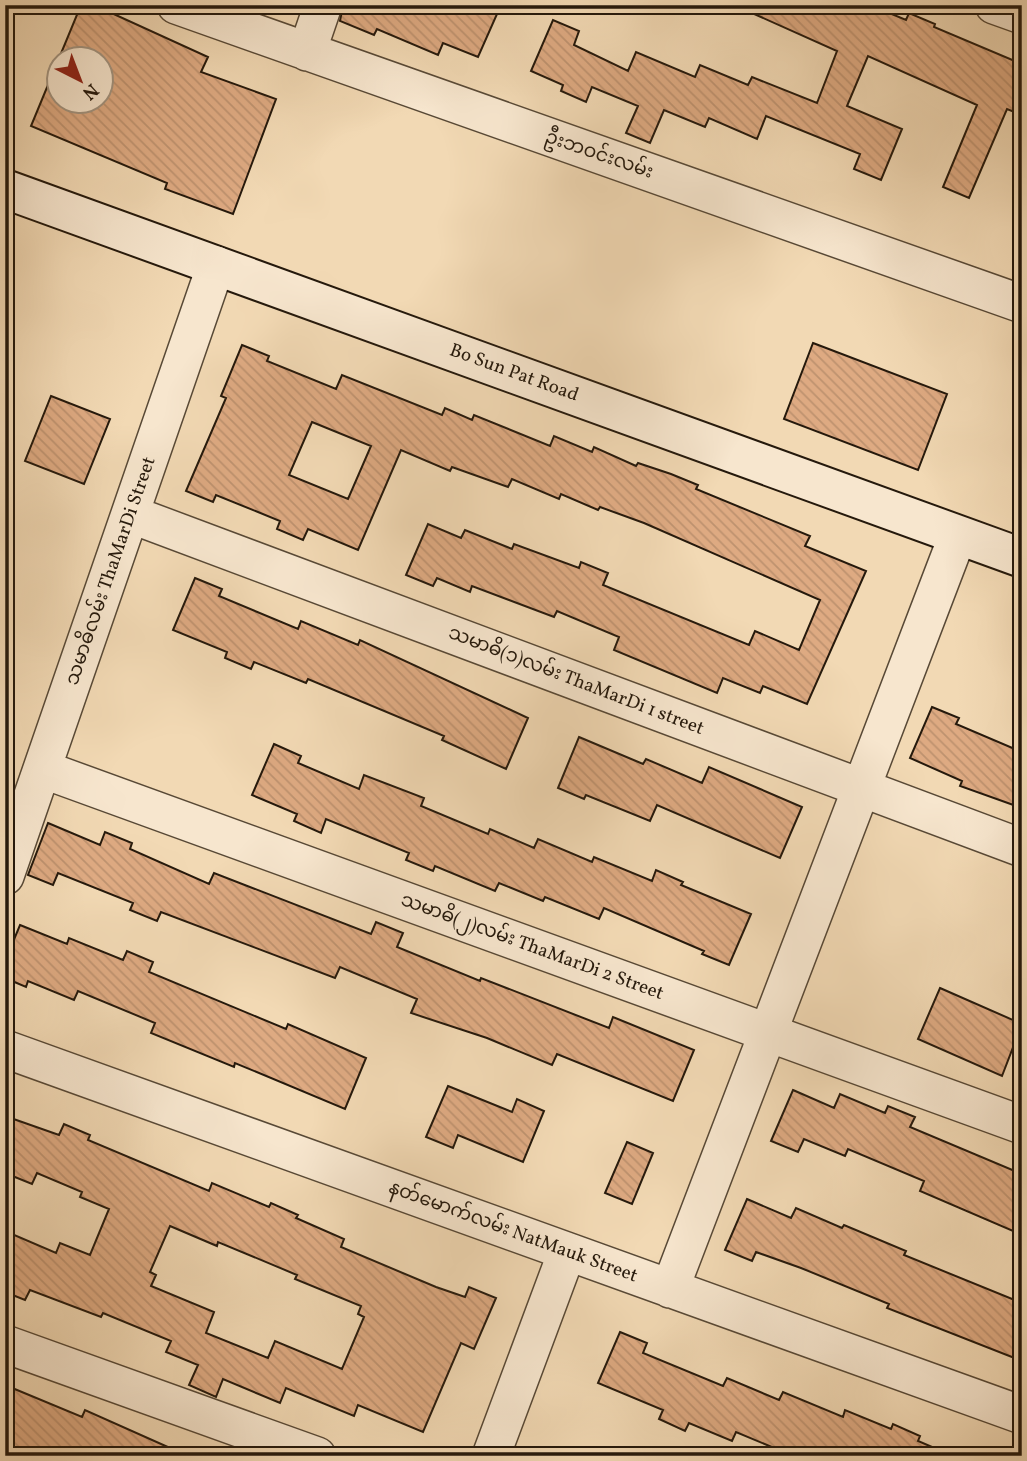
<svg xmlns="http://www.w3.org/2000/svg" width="1027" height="1461" font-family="Vollkorn,'Noto Sans Myanmar',serif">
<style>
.building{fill:url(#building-back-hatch);stroke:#25190c;stroke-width:2;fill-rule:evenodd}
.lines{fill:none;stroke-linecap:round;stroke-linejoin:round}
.street-casing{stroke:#584936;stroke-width:40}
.secondary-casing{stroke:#25190c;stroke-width:42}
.street{stroke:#f7e6ce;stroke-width:37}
.secondary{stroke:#f7e6ce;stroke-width:38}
.labels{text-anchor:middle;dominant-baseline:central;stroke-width:5;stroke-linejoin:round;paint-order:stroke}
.street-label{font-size:19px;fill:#25190c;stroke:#f7e6ce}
</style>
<defs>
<pattern id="building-back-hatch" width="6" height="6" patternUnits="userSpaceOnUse" patternTransform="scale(1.75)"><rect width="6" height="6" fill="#deaa82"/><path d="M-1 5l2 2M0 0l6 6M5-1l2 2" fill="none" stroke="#be926f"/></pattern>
</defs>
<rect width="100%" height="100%" fill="#f2d9b4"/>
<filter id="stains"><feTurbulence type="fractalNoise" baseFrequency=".00286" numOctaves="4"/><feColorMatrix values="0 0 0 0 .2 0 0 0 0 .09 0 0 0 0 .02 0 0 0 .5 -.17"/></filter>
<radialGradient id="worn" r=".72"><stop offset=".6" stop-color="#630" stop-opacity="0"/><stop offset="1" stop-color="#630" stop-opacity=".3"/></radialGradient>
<!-- building -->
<path class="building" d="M81,5H94L208,57L201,72L276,99L233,214L165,189L167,183L31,126ZM60,60H102V102H60Z
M343,5H501L478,57L443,43L438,55L377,29L374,35L340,21Z
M734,5H870L906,20L909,13L935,24L934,27L1022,64V115L1007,109L969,198L943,187L977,105L868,56L847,106L902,129L881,180L854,169L860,154L766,116L757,139L709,118L705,127L664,110L650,143L626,133L638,106L592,87L586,102L561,91L563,85L531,71L553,20L579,31L574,45L628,71L636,52L695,77L700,65L748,85L752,77L817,103L837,51Z
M813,343L947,394L918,470L784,419Z
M242,345L269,356L267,361L336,389L342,375L442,415L445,408L472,420L474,415L550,446L554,436L592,452L594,447L636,466L638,463L671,474L698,485L696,489L810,536L805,546L866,571L807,704L763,686L760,693L723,678L717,693L614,650L619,637L557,611L554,617L472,586L470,592L437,578L433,586L406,575L428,524L461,538L465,530L512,549L514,544L579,568L581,562L608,573L603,585L749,645L755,631L799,650L820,600L644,523L600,507L598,510L561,494L559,499L512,479L508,487L452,467L450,471L401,450L358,550L308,529L303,540L277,529L280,521L216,495L213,502L186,491L226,398L221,396ZM312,422L371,446L348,499L289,475Z
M51,396L110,419L84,484L25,461Z
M195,578L222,589L219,596L298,629L301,621L358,645L360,640L528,718L506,769L442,740L444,736L308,679L306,683L254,662L251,669L225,658L227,652L173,630Z
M932,707L959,718L956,724L1022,752V808L960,786L962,781L910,758Z
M579,737L643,764L646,759L702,783L709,767L802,807L780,858L657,805L650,821L586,795L584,799L558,788Z
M274,744L301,756L298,763L359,789L364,775L424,798L421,806L488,834L490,829L534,848L538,839L592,862L594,857L652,881L656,870L683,882L681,885L751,914L729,965L702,954L704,951L604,908L599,919L545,897L543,901L499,883L495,891L435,866L433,871L406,860L409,853L326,819L321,833L294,821L297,814L252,795Z
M48,823L100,845L105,832L132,843L130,849L209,884L214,873L371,934L376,922L403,933L397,947L480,981L481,978L609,1028L613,1017L694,1050L673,1101L557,1054L552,1065L487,1038L411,1013L417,999L340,967L335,978L161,912L157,921L130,910L133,903L58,873L53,885L28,875Z
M20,925L67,944L69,938L123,960L127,951L153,962L149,972L286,1029L288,1024L366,1058L345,1109L235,1063L234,1067L151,1033L155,1023L78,991L74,1000L28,981L26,987L5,978V961Z
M940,988L1022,1024L1002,1076L918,1039Z
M448,1086L512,1112L517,1099L544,1111L523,1162L458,1135L453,1148L426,1137Z
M793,1090L834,1108L840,1094L885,1113L888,1106L915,1117L910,1127L1022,1174V1211L1013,1231L920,1191L924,1181L848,1149L845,1156L804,1139L798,1152L771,1141Z
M5,1116L59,1135L64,1124L90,1135L88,1140L209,1191L212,1183L269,1207L271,1203L298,1215L296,1218L344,1239L341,1247L436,1287L465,1297L469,1287L496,1298L474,1349L461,1343L423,1432L358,1405L354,1416L286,1388L280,1403L223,1379L216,1397L189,1385L198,1365L166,1352L171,1341L103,1313L101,1317L30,1290L25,1300L5,1292V1231L56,1253L60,1243L90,1255L109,1209L80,1197L82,1192L37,1173L32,1184L5,1173ZM170,1226L217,1246L218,1242L297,1275L295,1279L361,1306L358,1314L364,1317L342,1369L275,1341L268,1358L206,1333L214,1312L151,1286L156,1275L150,1272Z
M627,1142L653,1153L632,1204L605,1193Z
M747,1199L791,1218L796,1208L842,1228L844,1225L906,1251L904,1255L1022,1303V1361L887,1308L889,1304L801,1268L756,1252L752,1261L725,1250Z
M620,1332L647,1343L643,1353L723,1386L727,1378L779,1400L783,1392L843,1417L845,1410L891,1429L893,1424L920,1436L918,1441L953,1456H793L736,1432L732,1441L689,1423L685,1431L659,1419L663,1410L598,1383Z
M5,1385L82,1417L85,1410L188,1456H31L5,1445Z"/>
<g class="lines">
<defs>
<path id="street" d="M176,5L1022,304
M994,5L1022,15
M307,52L323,5
M130,514L1022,848
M42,769L1022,1125
M5,876L216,265
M5,1049L1022,1415
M670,1289L958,535
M5,1344L317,1456
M491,1456L567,1252"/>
<path id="secondary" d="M5,189L1022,558"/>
</defs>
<!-- street casing -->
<use href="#street" class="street-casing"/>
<!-- secondary casing -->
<use href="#secondary" class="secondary-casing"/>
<!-- street -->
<use href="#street" class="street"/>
<!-- secondary -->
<use href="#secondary" class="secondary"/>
</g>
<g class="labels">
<!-- street labels -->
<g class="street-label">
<text transform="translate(599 155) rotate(19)">ဦးဘဝင်းလမ်း</text>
<text transform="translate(514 373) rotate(20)">Bo Sun Pat Road</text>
<text transform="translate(111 571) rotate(-71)">သမာဓိလမ်း ThaMarDi Street</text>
<text transform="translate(576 681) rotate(21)">သမာဓိ(၁)လမ်း ThaMarDi 1 street</text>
<text transform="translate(532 947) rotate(20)">သမာဓိ(၂)လမ်း ThaMarDi 2 Street</text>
<text transform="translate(513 1232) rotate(20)">နတ်မောက်လမ်း NatMauk Street</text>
</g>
</g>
<!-- margin -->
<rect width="1027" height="1461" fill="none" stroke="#f2d9b4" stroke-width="28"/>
<rect x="7" y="7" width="1013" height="1447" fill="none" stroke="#25190c" stroke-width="3.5"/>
<rect x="14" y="14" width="999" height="1433" fill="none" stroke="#25190c" stroke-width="2"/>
<!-- north arrow -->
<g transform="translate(80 80) rotate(138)"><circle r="33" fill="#f7e6ce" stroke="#a39480" stroke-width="2"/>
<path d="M0-5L12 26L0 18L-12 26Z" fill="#8f2418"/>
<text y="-10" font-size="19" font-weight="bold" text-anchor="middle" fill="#25190c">N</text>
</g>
<rect width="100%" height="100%" filter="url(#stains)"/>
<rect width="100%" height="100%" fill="url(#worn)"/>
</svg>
